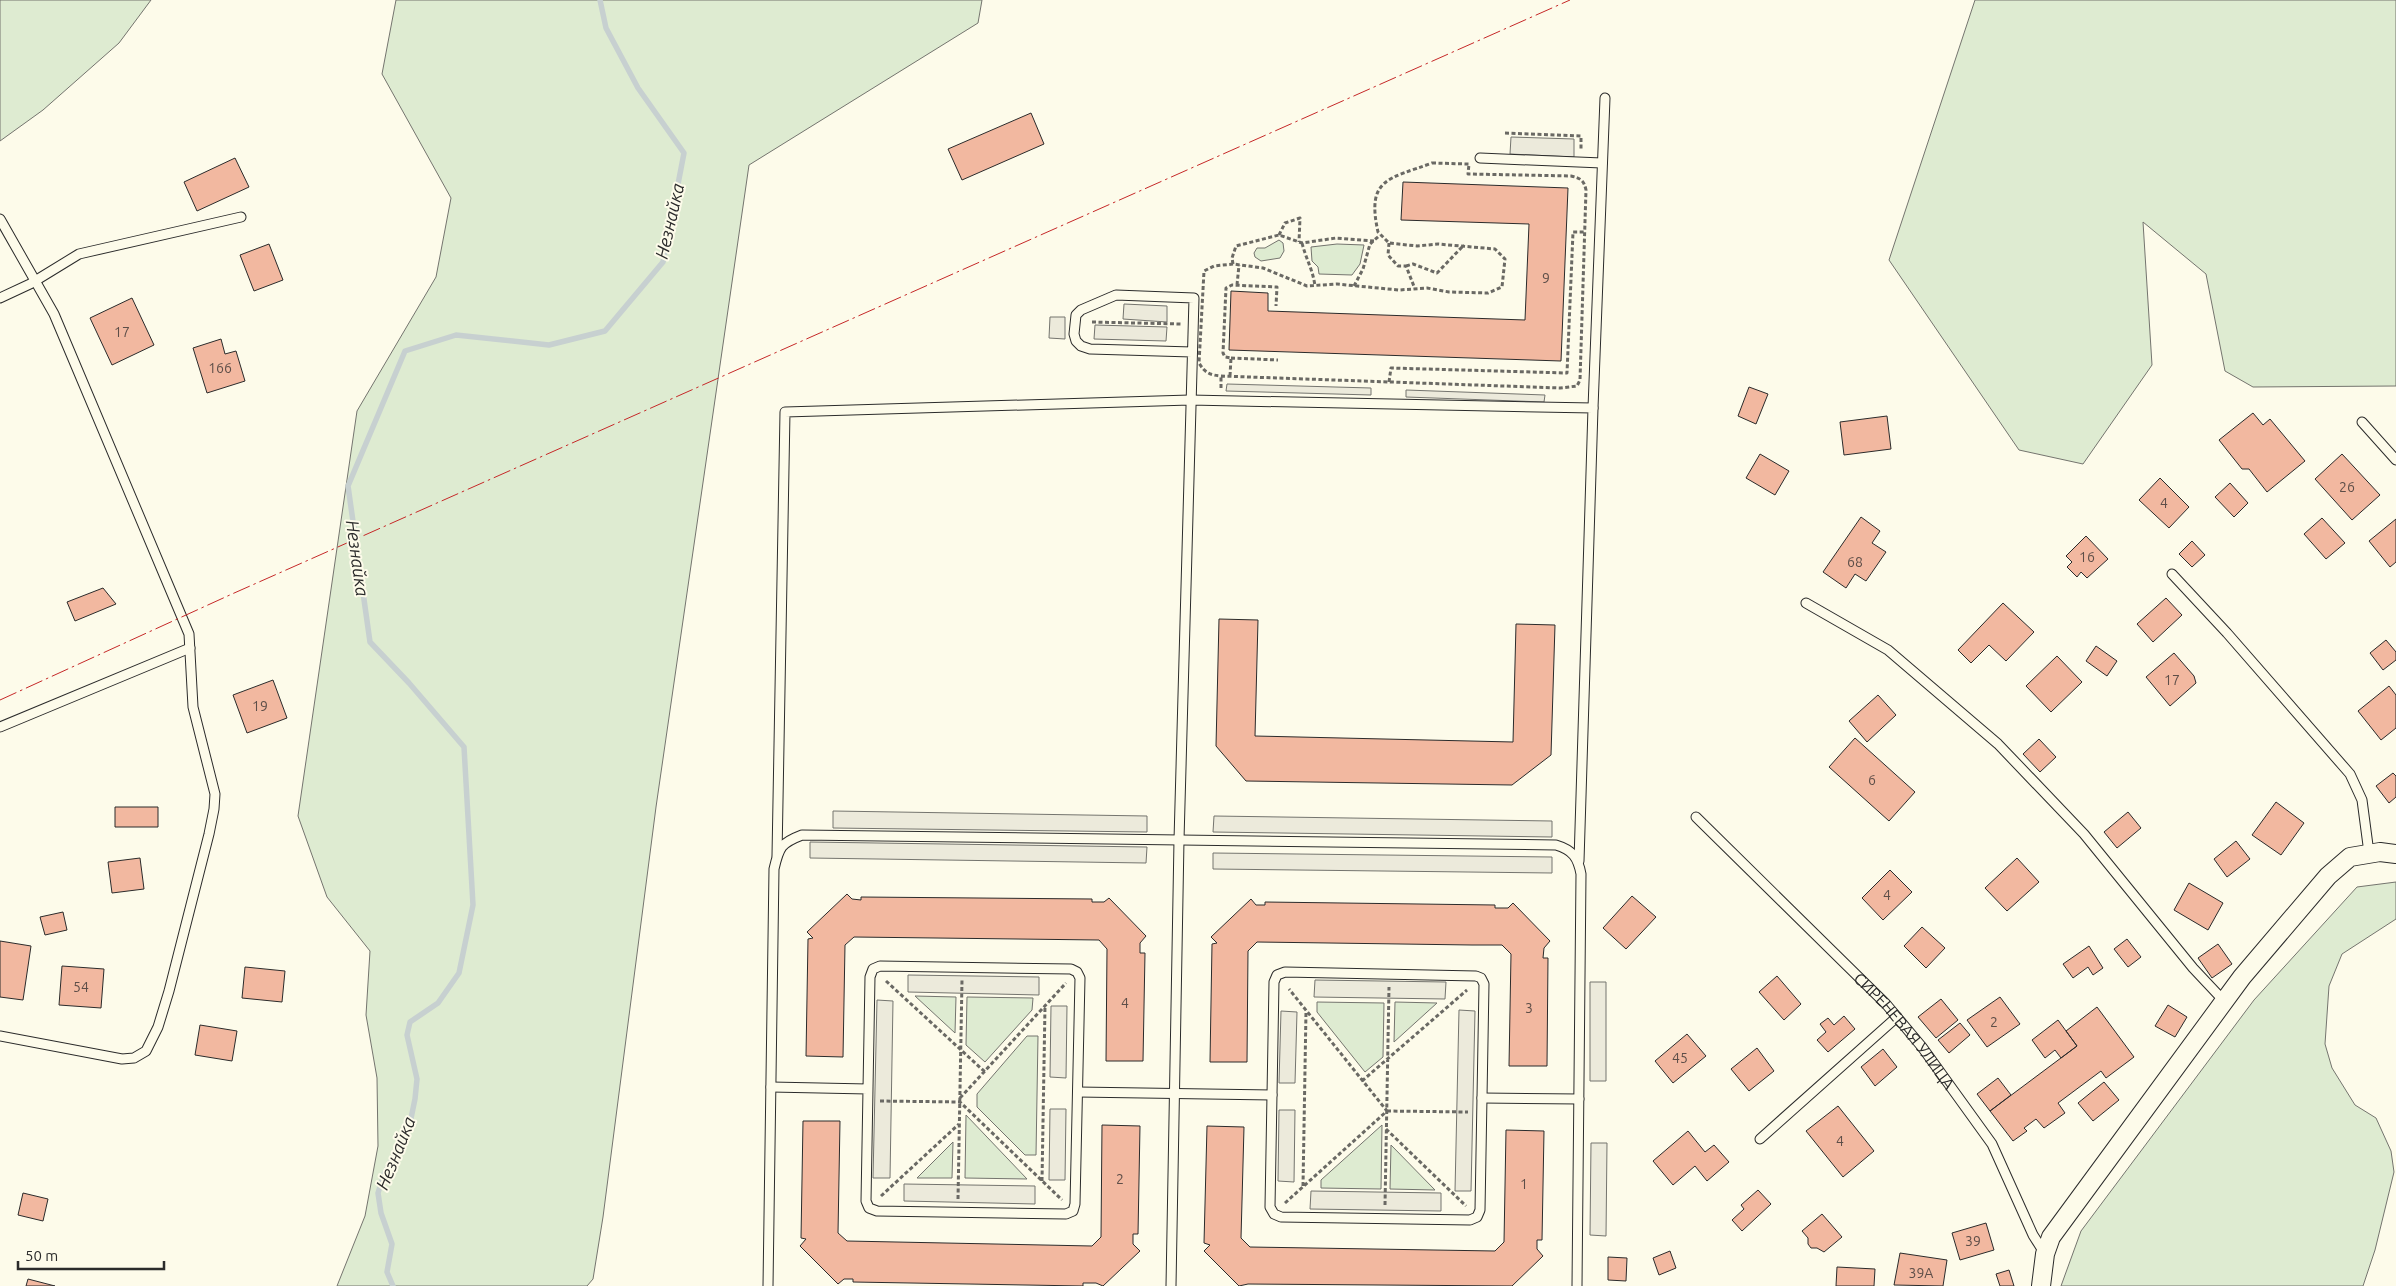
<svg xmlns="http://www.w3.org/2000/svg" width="2396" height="1286" font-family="Ubuntu,sans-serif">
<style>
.green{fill:#deebd1;stroke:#74746e}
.parking{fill:#eceadb;stroke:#74746e}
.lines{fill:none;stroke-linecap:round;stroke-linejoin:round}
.stream{stroke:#c7d0d0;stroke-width:5.5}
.building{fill:#f2b8a0;stroke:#2b2b2b}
.service-casing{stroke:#2b2b2b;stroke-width:11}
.minor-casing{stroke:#2b2b2b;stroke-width:20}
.path{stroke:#6a6964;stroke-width:3;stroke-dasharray:4 2.5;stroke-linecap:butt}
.service{stroke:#fdfbea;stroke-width:9}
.minor{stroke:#fdfbea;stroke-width:18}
.power{stroke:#c62828;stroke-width:1;stroke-dasharray:18 4 2.5 4;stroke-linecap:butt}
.labels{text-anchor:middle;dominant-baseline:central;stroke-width:4;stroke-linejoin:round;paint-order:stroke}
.number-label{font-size:14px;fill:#5d4e48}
.street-label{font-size:16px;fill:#2b2b2b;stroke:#fdfbea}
.water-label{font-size:18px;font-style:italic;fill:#2b2b2b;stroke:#fdfbea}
</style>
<rect width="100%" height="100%" fill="#fdfbea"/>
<!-- green -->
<path class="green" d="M0,0H151L119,43L43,110L0,141Z
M396,0H982L978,23L749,165L656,807L603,1217L593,1279L587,1286H337L365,1216L378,1146L377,1078L366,1015L370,951L327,897L298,816L357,411L436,277L451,198L382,74Z
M1975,0H2396V386L2253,387L2225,371L2206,274L2143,222L2152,365L2083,464L2019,450L1889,260Z
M1279,240L1283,243L1284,251L1280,258L1261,261L1255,257L1254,253L1257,248H1265Z
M1337,244L1364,245L1360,264L1352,275L1319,274L1318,267L1312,261L1311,247Z
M2396,882V919L2342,954L2329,986L2325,1044L2332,1068L2355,1105L2376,1118L2391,1151L2394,1172L2375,1250L2363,1286H2061L2081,1231L2254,1000L2357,887Z
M915,996L956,997L955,1033Z
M967,997L1033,998L1032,1010L985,1062L966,1045Z
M1317,1002L1384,1003L1383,1057L1365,1072L1317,1012Z
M1395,1002L1437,1003L1394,1042Z
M1027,1036H1038L1036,1155H1025L977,1107V1094Z
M966,1115L1027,1179L965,1178Z
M1382,1125L1381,1189L1321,1188V1180Z
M953,1142L952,1178H917Z
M1391,1145L1435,1190L1390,1189Z"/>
<!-- parking -->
<path class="parking" d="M1511,137L1574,139V157L1510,154Z
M1124,304L1167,306V322L1123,319Z
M1050,317H1065V339L1049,338Z
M1095,325L1167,327L1166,341L1094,339Z
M1227,384L1371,388V395L1226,391Z
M1406,390L1545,395L1544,402L1406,397Z
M833,811L1147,816V832L833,828Z
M1214,816L1552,821V837L1213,832Z
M810,842L1147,847L1146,863L810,858Z
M1213,853L1552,857V873L1213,869Z
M908,975L1039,977V995L908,992Z
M1315,980L1446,982L1445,999L1314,997Z
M1590,982H1606V1081H1590Z
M877,1000L893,1001L890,1178H873Z
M1051,1006H1067L1066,1078L1050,1077Z
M1459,1010L1475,1011L1471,1191H1455Z
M1281,1011L1297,1012L1295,1083H1279Z
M1050,1109H1066L1065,1180H1049Z
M1279,1110H1295L1294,1182L1278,1181Z
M1591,1143H1607L1606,1236L1590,1235Z
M904,1184L1035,1186V1204L904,1201Z
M1311,1191L1441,1193V1211L1310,1209Z"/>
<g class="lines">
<!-- stream -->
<path class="stream" d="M393,1286L387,1272L392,1244L381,1213L378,1193L384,1174L409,1128L415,1099L417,1079L407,1035L410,1022L438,1003L459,973L473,905L464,747L409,683L370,642L348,486L405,351L456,335L549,345L605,331L663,262L684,153L638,88L606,28L600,0"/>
</g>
<!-- building -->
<path class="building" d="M1031,113L1044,144L962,180L948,149Z
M235,158L249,187L197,211L184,182Z
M1403,182L1568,188L1561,361L1229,350L1231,291L1268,293V311L1525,320L1529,224L1401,220Z
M269,244L283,280L254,291L240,255Z
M132,298L154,345L112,365L90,318Z
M221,339L225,354L236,351L245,381L207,393L193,348Z
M1749,387L1768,394L1756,424L1738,416Z
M2253,413L2263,425L2270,419L2305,461L2267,492L2249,469H2242L2219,440Z
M1887,416L1891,449L1844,455L1840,422Z
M1760,454L1789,471L1775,495L1746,478Z
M2342,454L2380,495L2352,520L2315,479Z
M2160,478L2189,507L2169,528L2139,500Z
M2230,483L2248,503L2234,517L2215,497Z
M1861,517L1880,531L1872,543L1886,552L1866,581L1855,574L1846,588L1823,572Z
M2322,518L2345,543L2326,559L2304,534Z
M2396,519V562L2390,567L2369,541Z
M2086,536L2108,559L2087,578L2081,572L2077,577L2067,567L2072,562L2066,556Z
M2192,541L2205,555L2192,567L2179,554Z
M103,588L116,604L75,621L67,602Z
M2166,598L2182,615L2153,642L2137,624Z
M2003,603L2034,632L2006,661L1989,645L1971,663L1958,650Z
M1219,619L1258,620L1255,736L1513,742L1516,624L1555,625L1551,755L1512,785L1246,781L1216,746Z
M2386,640L2396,652V660L2383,670L2370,653Z
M2096,646L2117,661L2107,676L2086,661Z
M2174,653L2194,676L2196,683L2170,706L2146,677Z
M2057,656L2082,682L2051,712L2026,686Z
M273,680L287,718L247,733L233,695Z
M2389,686L2396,695V728L2381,740L2358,711Z
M1878,695L1896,715L1867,742L1849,721Z
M1855,738L1915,792L1889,821L1829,767Z
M2039,739L2056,757L2040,772L2023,754Z
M2393,773L2396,776V797L2389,803L2376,786Z
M2276,802L2304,823L2281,855L2252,835Z
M115,807H158V827H115Z
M2128,812L2141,828L2117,848L2104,832Z
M2236,841L2250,859L2227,877L2214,859Z
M140,858L144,889L112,893L108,862Z
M2017,858L2039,882L2007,911L1985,888Z
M1890,870L1912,892L1883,920L1862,898Z
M2189,883L2223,903L2208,930L2174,910Z
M847,894L852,899L861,900V897L1092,899V902H1104L1109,898L1146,936L1140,943V953H1145L1143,1061H1106L1107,949L1099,940L854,937L845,945L843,1057L806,1056L808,939L813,938L807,932Z
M1632,896L1656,917L1626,949L1603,928Z
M1251,899L1256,905H1265V902L1495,905V908H1508L1513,903L1550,941L1544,948L1543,958H1548L1547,1066H1509L1511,954L1502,945H1472L1257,942L1248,951L1247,1062H1210L1212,944L1217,943L1211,937Z
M63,912L67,930L45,935L40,917Z
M1922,927L1945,948L1926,968L1904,946Z
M2127,939L2141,957L2128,967L2114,949Z
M0,941L31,946L23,1000L0,997Z
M2218,944L2232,964L2212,978L2198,958Z
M2089,946L2103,968L2093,975L2088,967L2073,978L2063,964Z
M62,966L104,969L101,1008L59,1005Z
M245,967L285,971L282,1002L242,998Z
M1777,976L1801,1004L1784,1020L1759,992Z
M2000,997L2020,1024L1987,1047L1967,1020Z
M1941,999L1958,1020L1936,1038L1918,1017Z
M2168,1005L2187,1017L2175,1037L2155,1026Z
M2097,1007L2134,1057L2106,1078L2101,1071L2058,1103L2065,1113L2044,1128L2036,1119L2024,1128L2027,1131L2013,1141L1990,1111L2077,1046L2066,1031Z
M1844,1016L1855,1029L1828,1052L1817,1040L1826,1032L1820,1024L1828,1018L1834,1025Z
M2058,1020L2077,1046L2061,1058L2055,1050L2045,1058L2032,1040Z
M1960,1023L1970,1035L1949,1053L1938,1040Z
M200,1025L237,1031L232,1061L195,1055Z
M1687,1034L1706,1056L1673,1083L1655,1061Z
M1757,1048L1774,1071L1749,1091L1731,1069Z
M1883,1049L1897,1067L1875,1086L1861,1067Z
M1998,1078L2011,1095L1990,1111L1977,1094Z
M2104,1082L2119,1100L2093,1121L2078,1103Z
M1838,1106L1874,1151L1843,1177L1806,1131Z
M803,1121H840L838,1233L847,1241L1092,1246L1101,1237L1102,1125L1140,1126L1138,1234H1133V1244L1140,1251L1103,1286L1096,1283H1083V1286L853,1282V1279H844L838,1284L800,1246L806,1239L801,1238Z
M1207,1126L1244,1127L1241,1238L1250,1247L1495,1251L1504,1242L1506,1130L1544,1131L1542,1240H1537V1249L1543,1256L1512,1286L1248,1284L1239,1286L1204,1251L1210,1245L1204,1243Z
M1688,1131L1705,1152L1714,1145L1729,1162L1707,1181L1695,1166L1673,1185L1653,1161Z
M1758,1190L1771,1204L1742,1231L1732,1220L1744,1209L1741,1205Z
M23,1193L48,1199L43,1221L18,1215Z
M1822,1214L1842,1237L1824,1252L1817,1248H1811L1808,1244V1238L1802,1231Z
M1986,1223L1994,1250L1960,1260L1952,1233Z
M1670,1251L1676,1268L1659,1275L1653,1258Z
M1900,1253L1947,1260L1943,1286L1894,1285Z
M1608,1257L1627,1258L1626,1281L1608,1280Z
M1837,1267L1875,1269L1874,1286H1836Z
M2009,1270L2014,1286H2000L1996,1274Z
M28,1279L55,1286H26Z"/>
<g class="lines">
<defs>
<g id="service">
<path d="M1480,158L1602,163"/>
<path d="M0,219L54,314L189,634L193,707L215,794L214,809L209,834L169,991L158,1027L146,1051L134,1058L122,1059L0,1036"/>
<path d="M0,298L30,284L79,254L241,217"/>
<path d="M1593,408L1605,98"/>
<path d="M2362,422L2396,460"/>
<path d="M2172,574L2227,633L2350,774L2362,800L2369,853"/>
<path d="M1806,603L1888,650L1998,744L2084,834L2193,968L2224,1001"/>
<path d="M0,727L190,648"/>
<path id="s1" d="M1696,817L1886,1004L1922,1047L1992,1144L2033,1235L2045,1254"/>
<path d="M777,856L785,412L1190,400L1593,408L1579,861"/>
<path d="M1285,972L1476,976L1481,978L1484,984L1480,1210L1477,1217L1470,1220L1281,1217L1274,1214L1270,1207L1274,982L1277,975Z"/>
<path d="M771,1087L868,1089L870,977L873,969L880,966L1071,969L1077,972L1080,978L1075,1204L1073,1211L1066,1214L877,1211L869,1208L866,1201L868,1089"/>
<path d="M1078,1092L1272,1095"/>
<path d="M1482,1098L1579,1099"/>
<path d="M1760,1139L1897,1017"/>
<path d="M768,1286L774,869C779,847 781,843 802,835L1556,845C1573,850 1578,858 1581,874L1577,1286"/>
<path d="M1171,1286L1179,840L1194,298L1116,295L1081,310L1076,315L1074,334L1076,341L1081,346L1090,349L1192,352"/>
</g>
<path id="minor" d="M2041,1286L2045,1254L2051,1237L2242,977L2328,876L2350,857L2380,852L2396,854"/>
</defs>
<!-- service casing -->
<use href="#service" class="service-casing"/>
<!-- minor casing -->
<use href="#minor" class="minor-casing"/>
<!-- path -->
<path class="path" d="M1505,133L1581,136V150
M1432,163L1469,164L1468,174L1571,176C1580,178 1584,180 1586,190L1580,380L1577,386L1560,388L1221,376C1210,375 1205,373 1199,363L1204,271L1214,266L1233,264L1263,268L1307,286L1337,284L1399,290L1427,288L1449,292L1488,293L1502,287L1505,259L1495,249L1438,244L1417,246L1389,243L1378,232C1366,178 1389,179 1432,163Z
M1279,235L1285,223L1300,218L1299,242
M1302,243C1306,259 1313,270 1315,286
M1389,243L1388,255L1398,266H1406L1415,289
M1233,264L1232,258L1236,246L1279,235L1302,243L1336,238L1374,241
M1406,266L1413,264L1437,273L1464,245
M1237,285L1239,265
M1354,286L1363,269L1370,244L1380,235
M1092,322L1181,324
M1231,358L1278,360
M1230,376L1231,358L1225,357L1223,353L1226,288L1232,285L1277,287L1276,306
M1389,382L1391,368L1567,373L1573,232H1585
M1221,388V376
M886,981L985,1072
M1362,1081L1467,990
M960,1098L1066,983
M880,1101L960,1102L1062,1200
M1387,1111L1468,1112
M1386,1129L1466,1206
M1042,1181L1045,1006
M1303,1186L1306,1011
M881,1196L959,1124
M958,1199L962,980
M1285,1203L1387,1111L1289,989
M1385,1205L1389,987"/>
<!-- service -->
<use href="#service" class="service"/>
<!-- minor -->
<use href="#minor" class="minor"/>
<!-- power -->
<path class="power" d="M0,700L232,594L1570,0"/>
</g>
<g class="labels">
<!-- number labels -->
<g class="number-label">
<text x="1546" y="278">9</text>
<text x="122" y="332">17</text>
<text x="220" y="368">166</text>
<text x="2347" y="487">26</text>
<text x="2164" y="503">4</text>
<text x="2087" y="557">16</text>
<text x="1855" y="562">68</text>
<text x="2172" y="680">17</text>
<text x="260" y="706">19</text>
<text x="1872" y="780">6</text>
<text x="1887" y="895">4</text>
<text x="81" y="987">54</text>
<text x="1125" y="1003">4</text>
<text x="1529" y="1008">3</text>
<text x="1994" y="1022">2</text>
<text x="1680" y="1058">45</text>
<text x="1840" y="1141">4</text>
<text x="1120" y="1179">2</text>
<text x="1524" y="1184">1</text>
<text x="1973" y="1241">39</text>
<text x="1921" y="1273">39А</text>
</g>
<!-- street labels -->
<g class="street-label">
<text stroke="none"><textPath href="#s1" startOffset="299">СИРЕНЕВАЯ УЛИЦА</textPath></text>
</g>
<!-- water labels -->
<g class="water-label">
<text transform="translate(669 221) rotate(-77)">Незнайка</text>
<text transform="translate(358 558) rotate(82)">Незнайка</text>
<text transform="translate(395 1153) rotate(-68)">Незнайка</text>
</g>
</g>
<!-- scale -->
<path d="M18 1261v8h146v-8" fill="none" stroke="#2b2b2b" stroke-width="2.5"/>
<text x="25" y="1261" font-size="15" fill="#2b2b2b" stroke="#fdfbea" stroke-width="4" paint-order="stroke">50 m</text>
</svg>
